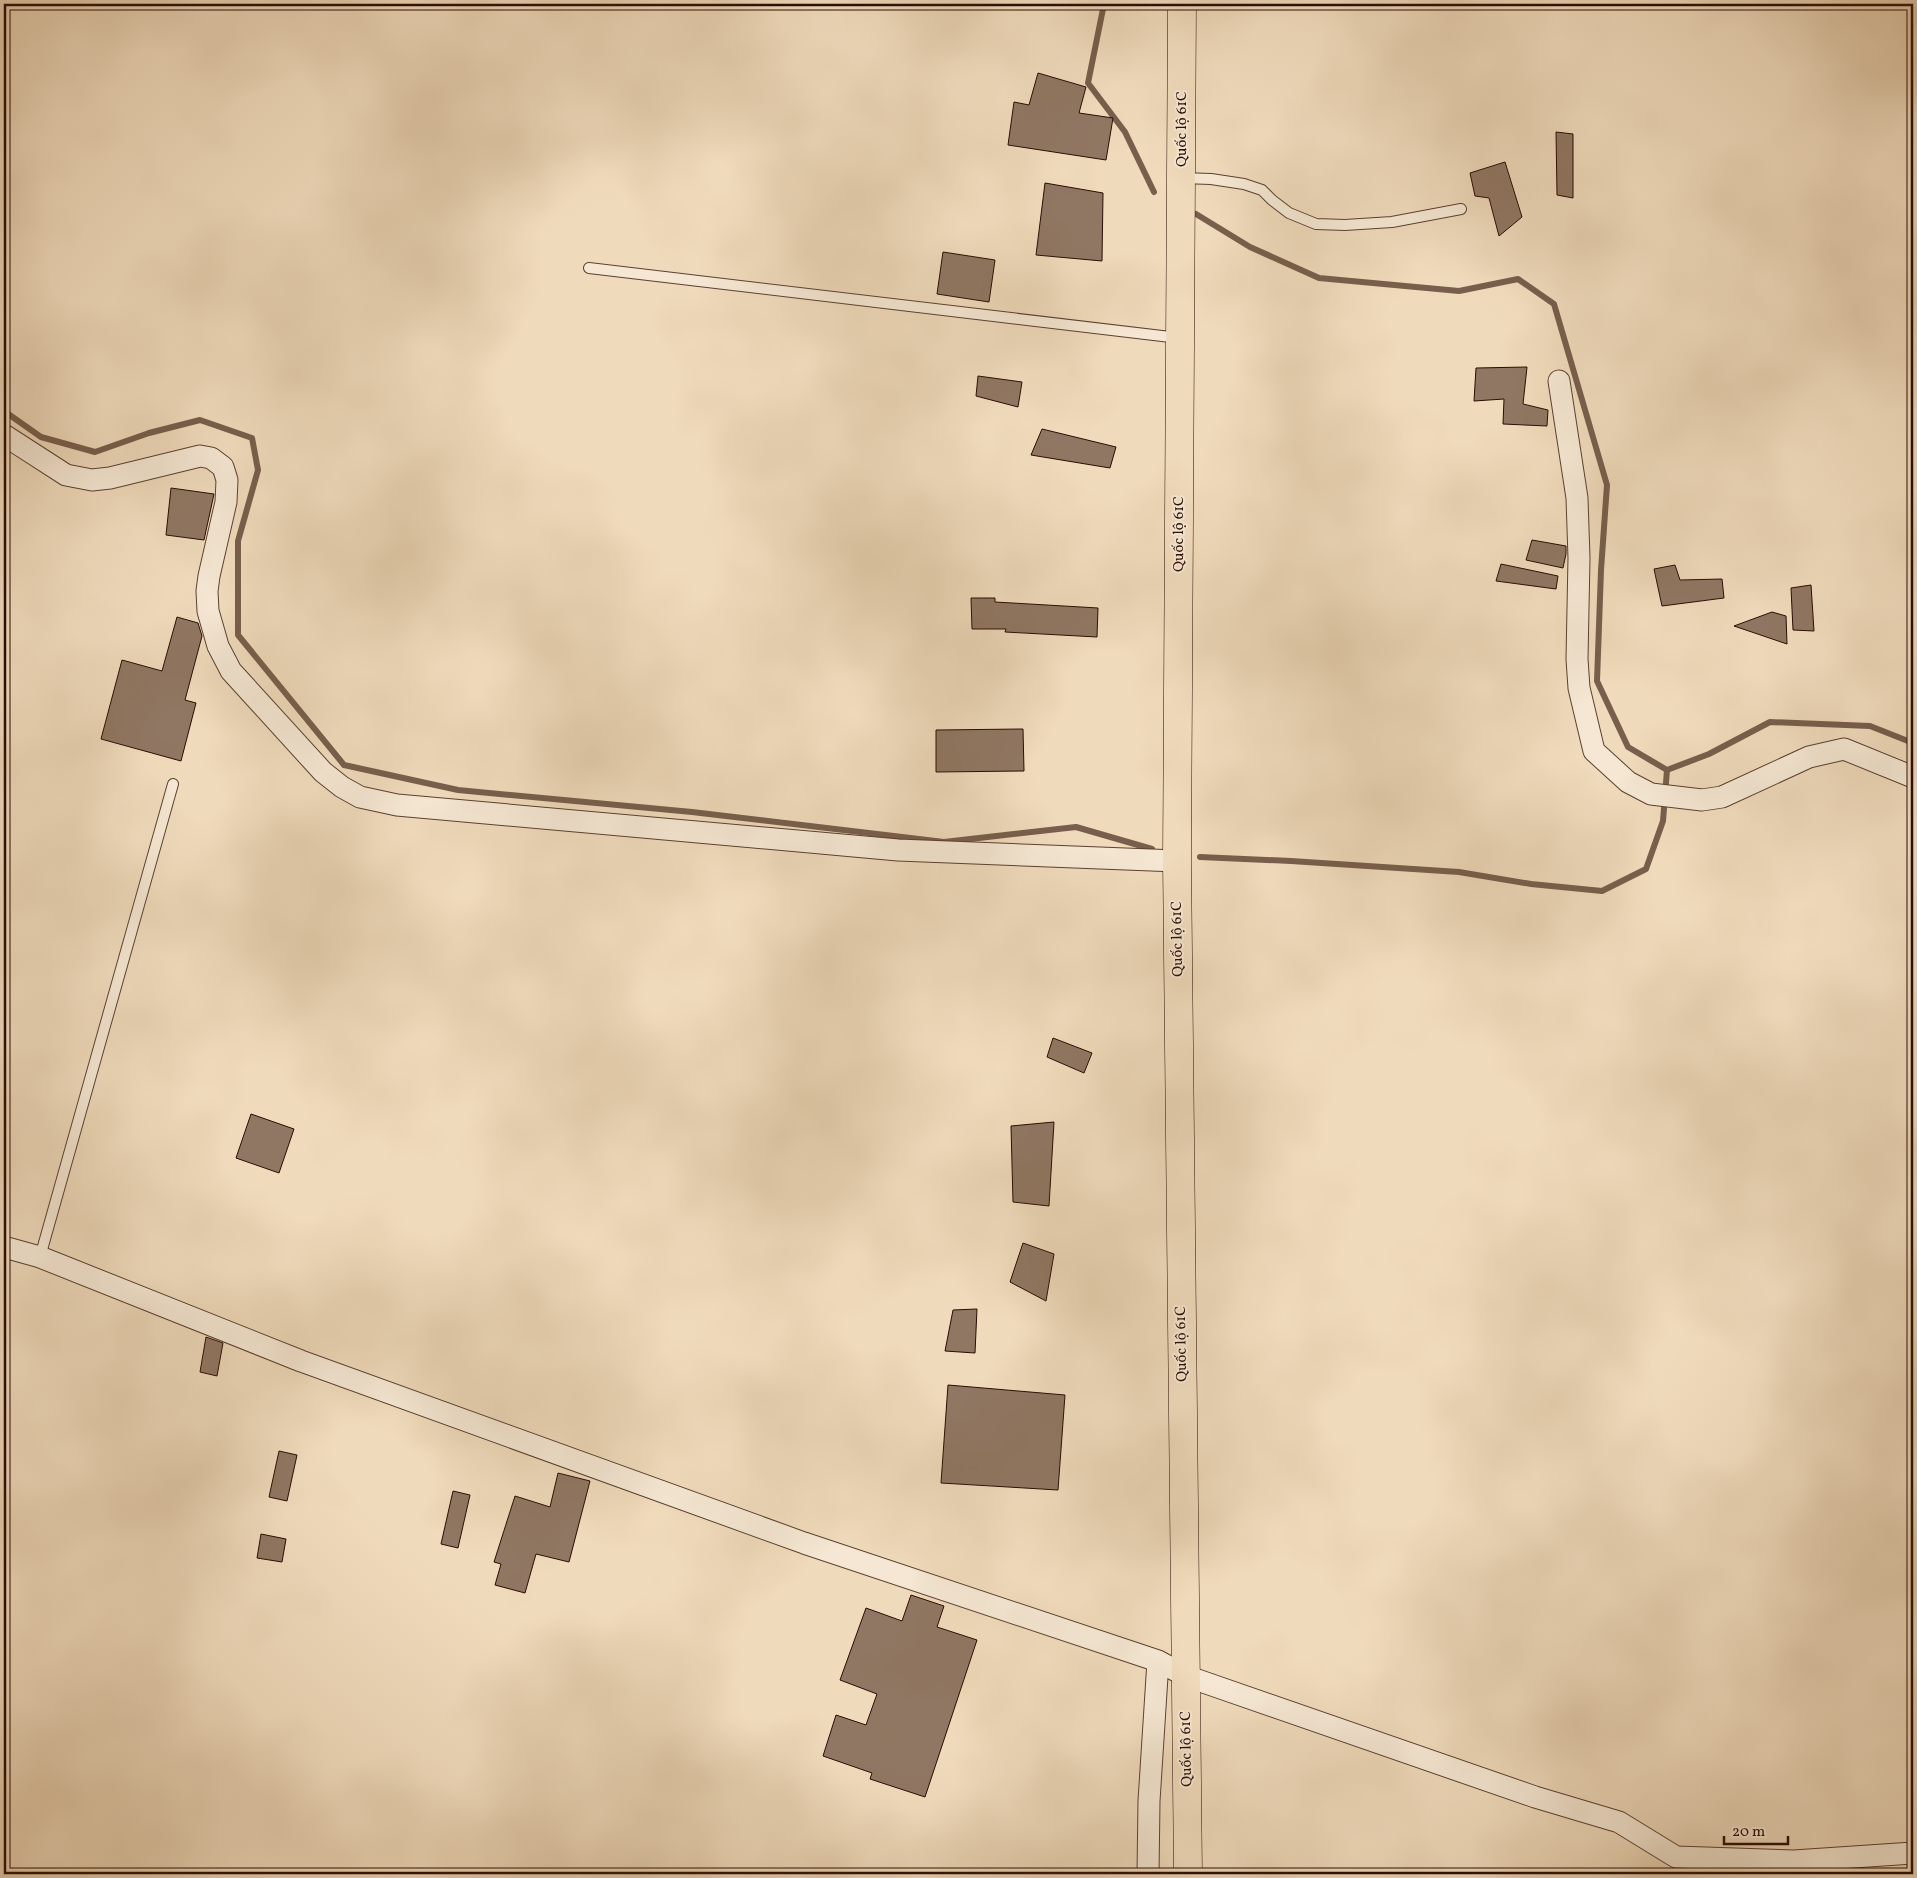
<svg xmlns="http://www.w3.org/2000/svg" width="1917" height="1878" font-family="Vollkorn,serif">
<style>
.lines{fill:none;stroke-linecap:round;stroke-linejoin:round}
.stream{stroke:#785e4c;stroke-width:6}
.building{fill:#907763;stroke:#2a0c03}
.lane-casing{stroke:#5b4031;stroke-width:12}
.street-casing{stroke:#5b4031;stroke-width:23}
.highway-casing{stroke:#2a0c03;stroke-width:29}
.lane{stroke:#f5e7d3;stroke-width:10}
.street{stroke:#f5e7d3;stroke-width:21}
.highway{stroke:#efdabb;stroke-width:28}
.labels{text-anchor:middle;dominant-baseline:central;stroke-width:4;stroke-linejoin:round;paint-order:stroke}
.street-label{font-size:15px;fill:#2a0c03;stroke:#f5e7d3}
</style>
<rect width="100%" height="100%" fill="#efdabb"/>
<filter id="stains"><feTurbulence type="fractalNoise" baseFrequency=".004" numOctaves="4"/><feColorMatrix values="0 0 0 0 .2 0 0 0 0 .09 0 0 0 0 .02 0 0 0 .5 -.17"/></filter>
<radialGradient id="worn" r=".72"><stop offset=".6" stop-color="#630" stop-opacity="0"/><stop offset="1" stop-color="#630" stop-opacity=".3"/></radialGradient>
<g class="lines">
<!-- stream -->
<path class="stream" d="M1104,4L1088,83L1125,132L1154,192
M1196,214L1250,247L1319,278L1459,291L1518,279L1554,304L1607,485L1601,570L1597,681L1628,747L1667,770L1709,754L1770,722L1870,726L1913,743
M4,411L41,437L95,452L149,433L200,420L252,438L258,470L238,541V635L344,765L458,790L692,812L944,842L1076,827L1152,849
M1200,857L1291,861L1459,872L1531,884L1602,891L1646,869L1663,821L1667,770"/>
</g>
<!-- building -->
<path class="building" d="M1038,73L1086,87L1079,113L1113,118L1106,160L1008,145L1014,102L1029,105Z
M1556,132L1573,134V198L1557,195Z
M1505,162L1522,217L1499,236L1489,198L1475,196L1470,173Z
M1045,183L1103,193L1102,261L1036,255Z
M943,252L995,260L989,302L937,294Z
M1527,367L1523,404L1548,410L1547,426L1503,424L1504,399L1474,401L1476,368Z
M978,376L1022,382L1018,407L976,396Z
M1042,429L1116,447L1110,468L1031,455Z
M171,488L214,494L204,540L166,535Z
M1532,540L1566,546V554L1563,568L1526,560Z
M1501,564L1558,576L1556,589L1496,581Z
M1675,565L1680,580L1722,579L1724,598L1662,606L1654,569Z
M1811,585L1814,631L1793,630L1791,588Z
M971,598H995V602L1098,608L1097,637L1005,632L1006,629H972Z
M1772,612L1786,616L1787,644L1734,626Z
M177,617L198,623L202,636L185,700L196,703L181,761L101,739L122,660L162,671Z
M1023,729L1024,771L936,772V730Z
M1053,1038L1092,1053L1084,1073L1047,1057Z
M251,1114L294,1129L279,1173L236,1158Z
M1054,1122L1049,1206L1013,1202L1011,1126Z
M1023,1243L1054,1254L1046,1301L1010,1282Z
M977,1309L975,1353L945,1351L953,1310Z
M206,1337L223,1343L217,1376L200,1372Z
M948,1385L1065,1395L1058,1490L941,1483Z
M279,1451L297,1455L287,1501L269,1497Z
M558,1473L590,1481L569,1562L536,1554L525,1593L495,1585L501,1564L494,1562L515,1496L550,1507Z
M453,1491L470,1495L458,1548L441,1544Z
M261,1534L286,1539L282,1562L257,1558Z
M911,1595L944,1606L937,1627L977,1640L925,1797L870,1779L872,1773L823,1756L836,1715L866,1725L877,1694L840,1680L866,1608L902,1621Z"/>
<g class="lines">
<defs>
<path id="lane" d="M1182,178L1211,179L1244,184L1262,190L1272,200L1289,213L1316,224L1345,225L1392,222L1461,209
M589,268L1179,338
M40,1257L173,784"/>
<path id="street" d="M1559,381L1577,498L1579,558L1577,659L1579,688L1594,751L1628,782L1651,794L1702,800L1722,797L1809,757L1844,749L1913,777
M4,435L66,475L92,480L110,478L200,456L211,458L223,467L227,480L226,502L209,576L207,591L208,611L218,646L231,671L323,772L342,787L360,797L397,805L898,850L1177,861
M4,1247L40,1257L301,1361L804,1543L1158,1661L1186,1676L1535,1797L1619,1822L1676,1857L1794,1861L1913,1853
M1148,1874L1149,1801L1158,1661"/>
<path id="highway" d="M1182,4L1177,861L1188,1874"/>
</defs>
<!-- lane casing -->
<use href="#lane" class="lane-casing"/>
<!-- street casing -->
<use href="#street" class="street-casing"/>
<!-- highway casing -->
<use href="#highway" class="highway-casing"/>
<!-- lane -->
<use href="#lane" class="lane"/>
<!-- street -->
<use href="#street" class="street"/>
<!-- highway -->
<use href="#highway" class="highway"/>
</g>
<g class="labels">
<!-- street labels -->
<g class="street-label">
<text transform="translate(1182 129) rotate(-90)">Quốc lộ 61C</text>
<text transform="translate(1179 534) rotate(-90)">Quốc lộ 61C</text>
<text transform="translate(1178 939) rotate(-91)">Quốc lộ 61C</text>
<text transform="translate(1182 1344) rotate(-91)">Quốc lộ 61C</text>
<text transform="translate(1187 1749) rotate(-91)">Quốc lộ 61C</text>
</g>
</g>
<!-- margin -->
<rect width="1917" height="1878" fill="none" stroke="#efdabb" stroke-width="20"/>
<rect x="5" y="5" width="1907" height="1868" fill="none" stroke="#2a0c03" stroke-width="2.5"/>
<rect x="10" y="10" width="1897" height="1858" fill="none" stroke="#2a0c03"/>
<!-- scale -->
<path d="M1724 1836v8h64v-8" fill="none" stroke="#2a0c03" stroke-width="2.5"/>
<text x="1732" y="1836" font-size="15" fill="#2a0c03" stroke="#f5e7d3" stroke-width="4" paint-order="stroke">20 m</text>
<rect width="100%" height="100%" filter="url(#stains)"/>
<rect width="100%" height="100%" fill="url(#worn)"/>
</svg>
